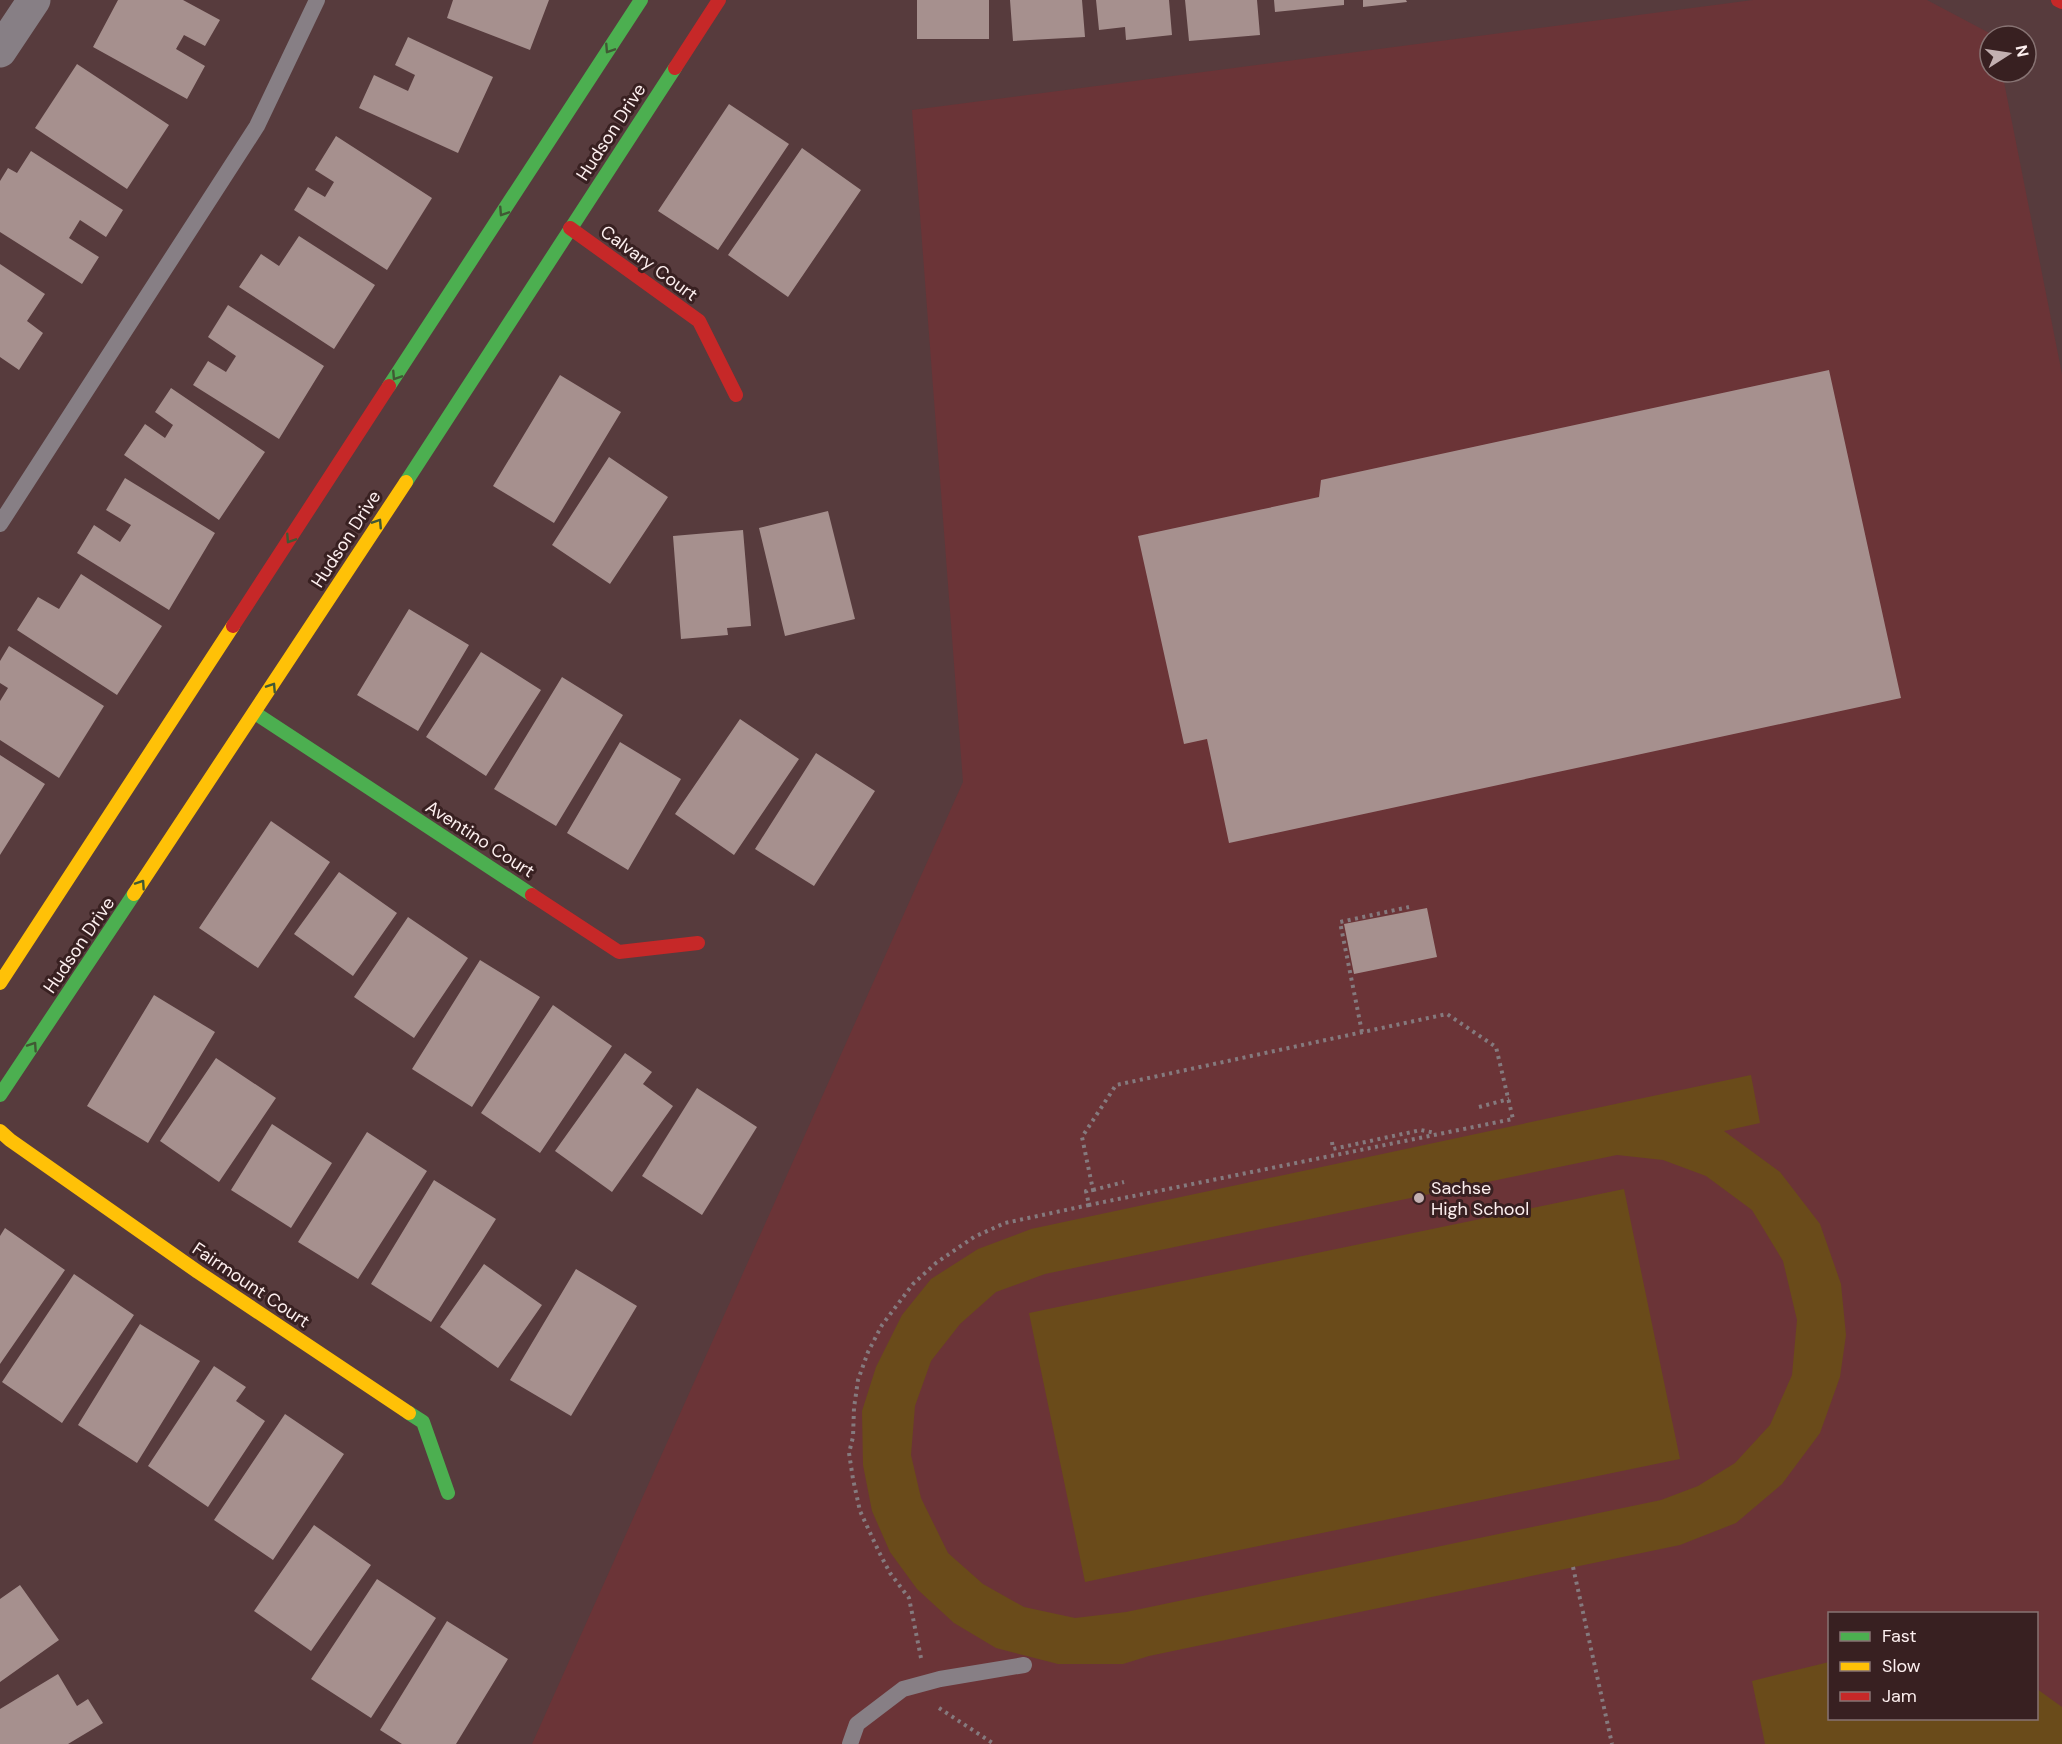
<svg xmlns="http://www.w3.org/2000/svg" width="2062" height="1744" font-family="'DM Sans',sans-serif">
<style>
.built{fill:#6b3437;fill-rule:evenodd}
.green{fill:#6a4b1a;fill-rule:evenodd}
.building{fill:#a6908e}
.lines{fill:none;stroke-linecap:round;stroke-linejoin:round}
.path{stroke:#857a7e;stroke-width:4;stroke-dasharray:3 4.5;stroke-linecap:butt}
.lane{stroke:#877f85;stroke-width:16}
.street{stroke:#877f85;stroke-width:33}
.fast{stroke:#4caf50;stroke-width:14}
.slow{stroke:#ffc107;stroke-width:14}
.jam{stroke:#c62828;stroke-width:14}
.oneway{stroke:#405934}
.poi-dot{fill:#c3b0b1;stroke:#382021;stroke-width:2}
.labels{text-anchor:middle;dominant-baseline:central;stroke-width:6;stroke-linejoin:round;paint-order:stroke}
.street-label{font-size:18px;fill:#fdefef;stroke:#382021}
.poi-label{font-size:18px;fill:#fdefef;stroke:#382021;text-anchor:start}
</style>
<rect width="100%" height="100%" fill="#573b3d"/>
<!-- built -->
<path class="built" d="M1753,0H1927L1995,36H1990V72H2002L2062,374V1744H532L963,782L912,110ZM1830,1614H2036V1718H1830Z"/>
<!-- green -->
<path class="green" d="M1751,1075L1760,1123L1724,1131L1780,1172L1820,1224L1841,1284L1846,1335L1840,1377L1820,1433L1782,1484L1736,1523L1680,1545L1149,1656L1123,1664H1058L996,1648L954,1623L917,1589L890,1552L872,1511L863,1465L862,1411L876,1367L902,1315L931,1279L978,1249L1031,1229ZM1617,1155L1663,1160L1706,1176L1752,1210L1783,1261L1797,1320L1792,1375L1770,1425L1735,1463L1698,1486L1661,1500L1126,1612L1075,1618L1024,1607L983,1584L948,1553L921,1498L911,1455L915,1406L931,1361L960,1324L996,1292L1045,1274Z
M1624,1189L1680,1459L1085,1582L1029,1313Z
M1829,1662L1830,1718H2036L2037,1689L2062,1707V1744H1765L1752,1681Z"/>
<!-- building -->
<path class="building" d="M118,0H183L220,20L205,46L184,35L176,49L205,66L187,99L93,47Z
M453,0H549L530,50L447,18Z
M917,0H989V39H917Z
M1010,0H1082L1085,37L1013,41Z
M1096,0H1169L1172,35L1126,40L1125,27L1099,30Z
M1185,0H1257L1260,35L1189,41Z
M1274,0H1344V5L1275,12Z
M1363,0H1406L1407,2L1363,7Z
M408,37L493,77L458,153L359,108L374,75L408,91L415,75L395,65Z
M77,64L169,125L127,189L35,128Z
M729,104L789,144L718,250L658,211Z
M336,136L432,198L387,270L294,210L308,187L325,197L334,182L315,170Z
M802,148L861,190L788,297L728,255Z
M31,151L123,210L106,237L80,220L69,238L99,257L82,284L0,232V181L8,168L17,173Z
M299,236L375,285L334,349L239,287L261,254L279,266Z
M0,264L45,294L27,321L43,333L19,370L0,357Z
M228,305L324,366L279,439L193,385L208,361L226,372L236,356L208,337Z
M1829,370L1901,698L1229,843L1207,739L1184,744L1138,536L1319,497L1321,480Z
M560,375L621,412L554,523L493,486Z
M171,388L265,452L219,520L124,455L145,424L165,438L173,425L155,412Z
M609,457L668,497L610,584L552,545Z
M125,478L215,533L169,610L77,553L94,525L120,542L131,525L106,510Z
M828,511L855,619L785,636L759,528Z
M743,530L751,626L727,628L728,635L681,639L673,536Z
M81,574L162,626L117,695L17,630L38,597L59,609Z
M409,609L469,645L418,731L357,695Z
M9,646L104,706L59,778L0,740V701L8,688L0,683V661Z
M481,652L541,690L486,776L426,737Z
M562,677L623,715L556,826L494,789Z
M740,719L799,759L734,855L675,814Z
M620,742L681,779L628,870L567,833Z
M816,753L875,791L814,886L755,849Z
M0,755L45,784L0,855Z
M271,821L330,862L258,968L199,928Z
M339,872L397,913L353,976L294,934Z
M1427,908L1437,957L1354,974L1344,924Z
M408,917L468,958L414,1038L354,997Z
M480,960L540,997L472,1107L412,1069Z
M154,995L215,1032L148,1143L87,1106Z
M553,1005L612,1046L540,1153L481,1113Z
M625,1053L652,1072L643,1084L673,1106L612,1192L555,1151Z
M216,1058L276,1098L219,1182L160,1141Z
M697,1088L757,1127L702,1215L642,1176Z
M272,1124L332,1163L291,1228L231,1190Z
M367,1132L427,1171L358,1279L298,1242Z
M434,1180L496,1219L431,1322L371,1284Z
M5,1228L65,1270L0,1364V1236Z
M484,1264L542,1305L498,1368L440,1327Z
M576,1269L637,1306L571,1416L510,1380Z
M74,1274L134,1315L62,1423L2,1382Z
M140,1324L200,1361L137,1463L78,1425Z
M214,1366L246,1387L236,1401L265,1421L208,1507L148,1466Z
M285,1414L344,1454L273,1560L214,1520Z
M314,1525L371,1565L311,1651L254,1611Z
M377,1579L436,1618L371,1718L311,1679Z
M20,1585L59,1640L0,1682V1599Z
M447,1621L508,1659L456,1744H402L380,1730Z
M58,1674L77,1706L88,1699L103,1723L68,1744H0V1709Z"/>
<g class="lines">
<!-- path -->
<path class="path" d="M1362,1032L1340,922L1409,907
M1479,1107L1509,1099
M1332,1142L1333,1149L1421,1130L1435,1133
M1093,1190L1124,1182
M1573,1567L1612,1744
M921,1658L909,1598L890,1573L879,1552L860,1511L853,1479L849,1453L853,1437L854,1408L858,1380L868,1352L882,1325L913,1284L936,1263L974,1237L1005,1223L1089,1205L1086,1191L1093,1190L1082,1137L1116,1085L1447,1014L1496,1047L1513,1119L1089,1205
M939,1708L994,1744"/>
<!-- lane -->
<path class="lane" d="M0,524L257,126L317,0
M850,1744L857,1724L903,1689L940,1679L1024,1665"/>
<!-- street -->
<path class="street" d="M0,51L34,0"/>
<!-- fast -->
<path class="fast" d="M389,386L641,0
M406,482L675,68
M255,713L532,895
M0,1095L134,894
M409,1413L423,1422L448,1493"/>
<!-- slow -->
<path class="slow" d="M134,894L406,482
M0,983L233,626
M0,1131L10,1140L198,1272L409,1413"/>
<!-- jam -->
<path class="jam" d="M2058,0L2062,2
M675,68L719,0
M570,228L699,321L736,395
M233,626L389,386
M532,895L619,952L698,943"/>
</g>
<!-- one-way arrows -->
<defs><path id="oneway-chevron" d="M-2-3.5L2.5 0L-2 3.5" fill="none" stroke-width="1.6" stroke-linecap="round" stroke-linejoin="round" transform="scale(1.5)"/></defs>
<g class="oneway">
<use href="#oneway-chevron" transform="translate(609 49) rotate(123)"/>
<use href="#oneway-chevron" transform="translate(503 212) rotate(123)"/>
<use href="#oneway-chevron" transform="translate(396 376) rotate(123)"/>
<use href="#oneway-chevron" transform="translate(378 523) rotate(-57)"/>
<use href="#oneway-chevron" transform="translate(290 539) rotate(123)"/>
<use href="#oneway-chevron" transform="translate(272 687) rotate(-57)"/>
<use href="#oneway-chevron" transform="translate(141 884) rotate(-56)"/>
<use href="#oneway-chevron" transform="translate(33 1046) rotate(-56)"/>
</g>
<!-- markers -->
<circle class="poi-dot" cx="1419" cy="1198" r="6"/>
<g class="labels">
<!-- street labels -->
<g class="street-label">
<text transform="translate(611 132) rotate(-57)">Hudson Drive</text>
<text transform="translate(649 263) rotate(36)">Calvary Court</text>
<text transform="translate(346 539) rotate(-57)">Hudson Drive</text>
<text transform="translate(480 839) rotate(33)">Aventino Court</text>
<text transform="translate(79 945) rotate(-56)">Hudson Drive</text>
<text transform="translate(251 1285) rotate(34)">Fairmount Court</text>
</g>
<!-- poi labels -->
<g class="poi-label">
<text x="1431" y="1188">Sachse<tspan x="1431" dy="21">High School</tspan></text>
</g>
</g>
<!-- legend -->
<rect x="1828" y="1612" width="210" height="108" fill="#382021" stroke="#877373" stroke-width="1.5"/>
<rect x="1840" y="1632" width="30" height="9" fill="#4caf50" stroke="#877373" stroke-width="1.5"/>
<text x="1882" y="1642" font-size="18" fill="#fdefef">Fast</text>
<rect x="1840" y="1662" width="30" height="9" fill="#ffc107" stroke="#877373" stroke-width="1.5"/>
<text x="1882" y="1672" font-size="18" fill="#fdefef">Slow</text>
<rect x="1840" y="1692" width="30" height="9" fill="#c62828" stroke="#877373" stroke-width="1.5"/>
<text x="1882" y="1702" font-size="18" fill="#fdefef">Jam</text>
<!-- north arrow -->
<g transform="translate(2008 54) rotate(78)"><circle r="28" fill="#382021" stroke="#877373" stroke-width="1.5"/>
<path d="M0-4.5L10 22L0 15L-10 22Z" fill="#c3b0b1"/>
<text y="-9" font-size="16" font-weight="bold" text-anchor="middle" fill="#fdefef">N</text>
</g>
</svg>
